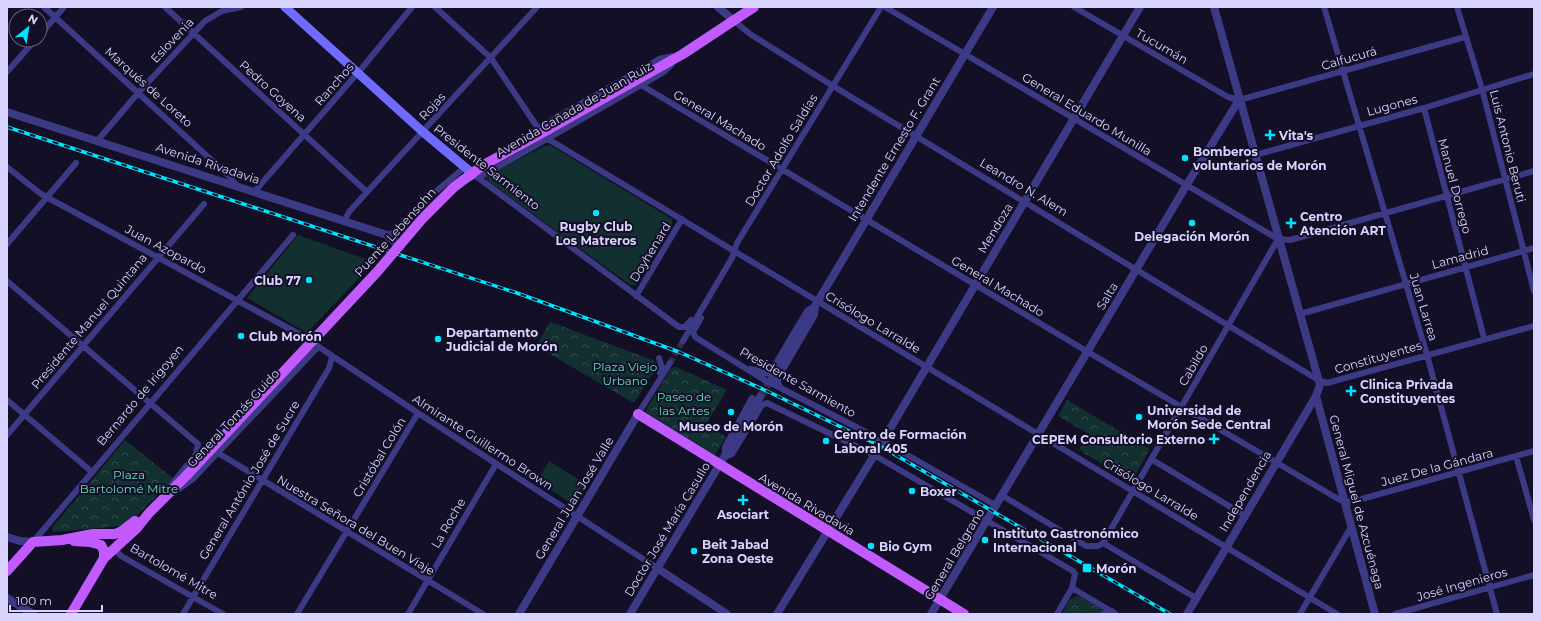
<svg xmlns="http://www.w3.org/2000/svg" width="1541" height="621" font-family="Montserrat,sans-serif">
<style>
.green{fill:#12302f}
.park{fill:url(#park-crowns)}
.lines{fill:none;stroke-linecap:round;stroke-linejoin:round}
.minor-tunnel{stroke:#312d47;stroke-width:6;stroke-dasharray:6 3;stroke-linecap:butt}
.tertiary-tunnel{stroke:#312d47;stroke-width:8;stroke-dasharray:8 4;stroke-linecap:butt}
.minor{stroke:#3d3a85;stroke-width:6}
.tertiary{stroke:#3d3a85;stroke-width:8}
.secondary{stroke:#6f6bff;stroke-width:9}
.primary{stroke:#c25bff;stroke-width:10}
.rail-casing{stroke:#00e5ff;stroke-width:3.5}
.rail{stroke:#130f26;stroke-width:2;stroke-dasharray:6;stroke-linecap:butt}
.minor-bridge{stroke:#3d3a85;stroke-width:6}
.primary-bridge{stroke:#c25bff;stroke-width:10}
.poi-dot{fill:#00e5ff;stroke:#130f26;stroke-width:1.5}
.labels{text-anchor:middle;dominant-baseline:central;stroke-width:4;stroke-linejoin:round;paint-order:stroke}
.street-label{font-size:12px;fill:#d9d4ff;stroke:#130f26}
.poi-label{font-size:12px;font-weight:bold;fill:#d9d4ff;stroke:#130f26;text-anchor:start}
.park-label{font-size:12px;fill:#5fe0c0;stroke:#130f26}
</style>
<defs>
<pattern id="park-crowns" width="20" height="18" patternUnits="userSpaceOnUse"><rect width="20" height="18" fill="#12302f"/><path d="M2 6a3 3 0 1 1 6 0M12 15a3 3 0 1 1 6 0" fill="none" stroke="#344d4e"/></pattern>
</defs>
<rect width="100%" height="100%" fill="#130f26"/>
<!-- green -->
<path class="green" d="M550,145L672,219V225L636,285H630L487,180V176L544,146Z
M298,235L374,262L307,333L247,298Z
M549,461L586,484L575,504L571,503L537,481Z"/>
<!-- park -->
<path class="park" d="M550,322L655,361L657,366L634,403L536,346Z
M676,367L727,390L706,424L726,437L715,455L645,412L671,368Z
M1067,400L1150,449L1132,481H1130L1079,450L1087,433L1058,416Z
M125,440L174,479L132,520L122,526L53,532L52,528Z
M1077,596L1080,597L1110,614H1062L1070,599Z"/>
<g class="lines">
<!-- minor-tunnel -->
<path class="minor-tunnel" d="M670,363L683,341"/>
<!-- tertiary-tunnel -->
<path class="tertiary-tunnel" d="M760,397L771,380"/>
<!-- minor -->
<path class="minor" d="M44,7L230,177L237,186
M165,7L367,192
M435,7L491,58L538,128L548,139L1337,614
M885,7L1278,239L1290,240L1534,171
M1074,7L1228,97L1239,100L1465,37
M1324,7L1427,355L1497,614
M1457,7L1482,89L1534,291
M733,20L750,34L833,86L1320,381L1327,383L1534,326
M40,35L64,7
M7,72L35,40
M641,85L1088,352L1340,500L1351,502L1534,451
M1424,108L1484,338
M538,128L659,59L673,56
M98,140L138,93L205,21L222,11L241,7
M1255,155L1424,108L1534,74
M7,167L41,194L301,335L418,413L657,568
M473,174L679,327H685L691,320
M474,175H484L664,72L672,64
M254,192L362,68L412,7
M344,222L349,212L367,192L537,7
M387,235L395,232L428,198L465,167
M7,244L76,163
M7,281L198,444L196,454L172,484
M636,296L682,219
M1300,314L1534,248
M701,318L693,332L695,337L766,381
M683,341L732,258L737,243L881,7
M659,358L662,368L660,373
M750,369C757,368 763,376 770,373L807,311L814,306
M775,385L883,441L997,506
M781,388L778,383V378L815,315L816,306
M752,398L725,447V457L732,454L762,405L767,403L874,455L1073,571L1075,574L1072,588L1057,614
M7,400L92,472
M638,414L670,363
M7,435L204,204
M218,453L483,614
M1516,456L1534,520
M1151,459L1244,515
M173,493L193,479L318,347
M1003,496L1086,546H1098L1103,543
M33,542L293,235
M1103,543L1278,239
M1103,543L1196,598
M114,548L121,556L223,614
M1072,588L1116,614
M183,614L329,368L332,357
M297,614L418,413
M408,614L496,464
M1103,614L1112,611
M1300,614L1351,527
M1395,614L1534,575"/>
<!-- tertiary -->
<path class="tertiary" d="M718,7L733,20
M7,112L387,235L397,244
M771,380L993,7
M1316,396L1375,614
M7,537L20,541L33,542
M657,568L727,614
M7,598L33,614
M519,614L638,414
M630,614L760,397
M777,614L878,449L1140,7
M931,614L1186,186L1239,100
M1187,614L1316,396L1320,385L1214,7"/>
<!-- secondary -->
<path class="secondary" d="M285,7L423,132L473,174L469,177"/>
<!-- primary -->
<path class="primary" d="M549,129L683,54L754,7
M638,414L964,614
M74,541L90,542L101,545L104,551V558
M7,571L33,542L62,540L93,534H115L122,531L135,521
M71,614L104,558L137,528L149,513L187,475"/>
<defs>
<path id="rail" d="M7,127L517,293L679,352L769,392L880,446L1170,614"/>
</defs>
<!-- rail casing -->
<use href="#rail" class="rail-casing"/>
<!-- rail -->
<use href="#rail" class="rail"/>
<!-- minor-bridge -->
<path class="minor-bridge" d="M766,381L775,385"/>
<!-- primary-bridge -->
<path class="primary-bridge" d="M187,475L377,272L422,219L454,187L482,166L549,129"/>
</g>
<!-- markers -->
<g class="poi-dot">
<path d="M1268 129h4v4h4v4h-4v4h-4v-4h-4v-4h4z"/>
<circle cx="1185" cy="158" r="4"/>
<circle cx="596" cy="213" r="4"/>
<circle cx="1192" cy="223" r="4"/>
<path d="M1289 217h4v4h4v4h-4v4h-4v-4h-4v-4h4z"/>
<circle cx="309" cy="280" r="4"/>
<circle cx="241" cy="336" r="4"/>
<circle cx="438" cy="339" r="4"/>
<path d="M1349 385h4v4h4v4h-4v4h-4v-4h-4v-4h4z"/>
<circle cx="731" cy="412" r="4"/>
<circle cx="1139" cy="417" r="4"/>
<path d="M1212 433h4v4h4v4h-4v4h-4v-4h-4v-4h4z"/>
<circle cx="826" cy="441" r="4"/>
<circle cx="912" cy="491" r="4"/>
<path d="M741 494h4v4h4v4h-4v4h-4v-4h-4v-4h4z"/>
<circle cx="985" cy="540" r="4"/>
<circle cx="871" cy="546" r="4"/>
<circle cx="694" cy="551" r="4"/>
<rect x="1082" y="563" width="10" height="10" rx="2"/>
</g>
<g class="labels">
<!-- street labels -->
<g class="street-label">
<text transform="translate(172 40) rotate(-47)">Eslovenia</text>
<text transform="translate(1162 46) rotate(30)">Tucumán</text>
<text transform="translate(1349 58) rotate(-16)">Calfucurá</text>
<text transform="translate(334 84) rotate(-49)">Ranchos</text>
<text transform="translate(149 87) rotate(42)">Marqués de Loreto</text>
<text transform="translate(273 91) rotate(42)">Pedro Goyena</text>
<text transform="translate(1392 105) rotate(-15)">Lugones</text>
<text transform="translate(432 106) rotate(-47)">Rojas</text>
<text transform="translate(574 109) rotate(-30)">Avenida Cañada de Juan Ruiz</text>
<text transform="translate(1087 114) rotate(31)">General Eduardo Munilla</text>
<text transform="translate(720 120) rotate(31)">General Machado</text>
<text transform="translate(1508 146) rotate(76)">Luis Antonio Beruti</text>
<text transform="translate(894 149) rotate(-59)">Intendente Ernesto F. Grant</text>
<text transform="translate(781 150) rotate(-59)">Doctor Adolfo Saldías</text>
<text transform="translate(208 163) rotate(18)">Avenida Rivadavia</text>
<text transform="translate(487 167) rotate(38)">Presidente Sarmiento</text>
<text transform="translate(1455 186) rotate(75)">Manuel Dorrego</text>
<text transform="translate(1024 187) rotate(31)">Leandro N. Alem</text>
<text transform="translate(995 228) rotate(-59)">Mendoza</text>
<text transform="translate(395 232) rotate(-48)">Puente Lebensohn</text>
<text transform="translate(166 249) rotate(28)">Juan Azopardo</text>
<text transform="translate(650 252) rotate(-59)">Doyhenard</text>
<text transform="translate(1460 257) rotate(-15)">Lamadrid</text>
<text transform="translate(998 286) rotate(31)">General Machado</text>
<text transform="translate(1107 296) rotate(-59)">Salta</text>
<text transform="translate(1424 307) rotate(73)">Juan Larrea</text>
<text transform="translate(89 321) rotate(-50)">Presidente Manuel Quintana</text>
<text transform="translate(873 322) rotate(31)">Crisólogo Larralde</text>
<text transform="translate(1378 357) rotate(-16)">Constituyentes</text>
<text transform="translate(1193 365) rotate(-60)">Cabildo</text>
<text transform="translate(798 382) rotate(29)">Presidente Sarmiento</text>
<text transform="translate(140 395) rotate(-50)">Bernardo de Irigoyen</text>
<text transform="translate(233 418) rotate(-47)">General Tomás Guido</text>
<text transform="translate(483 442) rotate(33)">Almirante Guillermo Brown</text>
<text transform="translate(379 457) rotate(-59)">Cristóbal Colón</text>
<text transform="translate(1437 467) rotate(-15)">Juez De la Gándara</text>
<text transform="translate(249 480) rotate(-59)">General António José de Sucre</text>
<text transform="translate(1151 489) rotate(31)">Crisólogo Larralde</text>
<text transform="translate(1245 491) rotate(-60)">Independencia</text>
<text transform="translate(574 498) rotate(-59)">General Juan José Valle</text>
<text transform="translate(1357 502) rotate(75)">General Miguel de Azcuénaga</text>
<text transform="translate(807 504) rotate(31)">Avenida Rivadavia</text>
<text transform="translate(448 523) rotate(-60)">La Roche</text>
<text transform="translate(356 525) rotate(31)">Nuestra Señora del Buen Viaje</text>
<text transform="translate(667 529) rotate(-59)">Doctor José María Casullo</text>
<text transform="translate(954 554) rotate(-59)">General Belgrano</text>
<text transform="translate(174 571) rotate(30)">Bartolomé Mitre</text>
<text transform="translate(1462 584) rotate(-16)">José Ingenieros</text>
</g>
<!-- poi labels -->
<g class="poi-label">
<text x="1279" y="135">Vita's</text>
<text x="1193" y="151">Bomberos<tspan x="1193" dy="14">voluntarios de Morón</tspan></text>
<text x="1300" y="216">Centro<tspan x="1300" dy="14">Atención ART</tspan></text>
<text x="596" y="226" text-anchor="middle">Rugby Club<tspan x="596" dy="14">Los Matreros</tspan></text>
<text x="1192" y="236" text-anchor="middle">Delegación Morón</text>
<text x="301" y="280" text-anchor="end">Club 77</text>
<text x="446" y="332">Departamento<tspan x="446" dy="14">Judicial de Morón</tspan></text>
<text x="249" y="336">Club Morón</text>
<text x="1360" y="384">Clinica Privada<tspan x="1360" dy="14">Constituyentes</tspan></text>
<text x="1147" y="410">Universidad de<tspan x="1147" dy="14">Morón Sede Central</tspan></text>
<text x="731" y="426" text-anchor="middle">Museo de Morón</text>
<text x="834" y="434">Centro de Formación<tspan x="834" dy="14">Laboral 405</tspan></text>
<text x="1205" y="439" text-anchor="end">CEPEM Consultorio Externo</text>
<text x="920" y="491">Boxer</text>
<text x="743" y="514" text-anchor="middle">Asociart</text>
<text x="993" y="533">Instituto Gastronómico<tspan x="993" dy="14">Internacional</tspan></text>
<text x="702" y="544">Beit Jabad<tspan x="702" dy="14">Zona Oeste</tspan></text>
<text x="879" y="546">Bio Gym</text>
<text x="1096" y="568">Morón</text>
</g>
<!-- park labels -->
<g class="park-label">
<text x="625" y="366">Plaza Viejo<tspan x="625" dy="14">Urbano</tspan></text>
<text x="684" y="396">Paseo de<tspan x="684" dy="14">las Artes</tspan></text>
<text x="129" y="474">Plaza<tspan x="129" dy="14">Bartolomé Mitre</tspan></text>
</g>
</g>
<!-- border -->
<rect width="1541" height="621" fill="none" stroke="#d9d4ff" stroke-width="16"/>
<!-- north arrow -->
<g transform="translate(28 28) rotate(30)"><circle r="19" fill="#130f26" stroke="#625e7d"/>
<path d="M0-3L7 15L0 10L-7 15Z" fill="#00e5ff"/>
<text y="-6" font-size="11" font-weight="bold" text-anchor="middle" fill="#d9d4ff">N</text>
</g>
<!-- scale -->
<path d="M10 605v6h92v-6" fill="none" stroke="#d9d4ff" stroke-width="2"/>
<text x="16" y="605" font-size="12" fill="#d9d4ff" stroke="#130f26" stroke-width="3" paint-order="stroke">100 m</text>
</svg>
